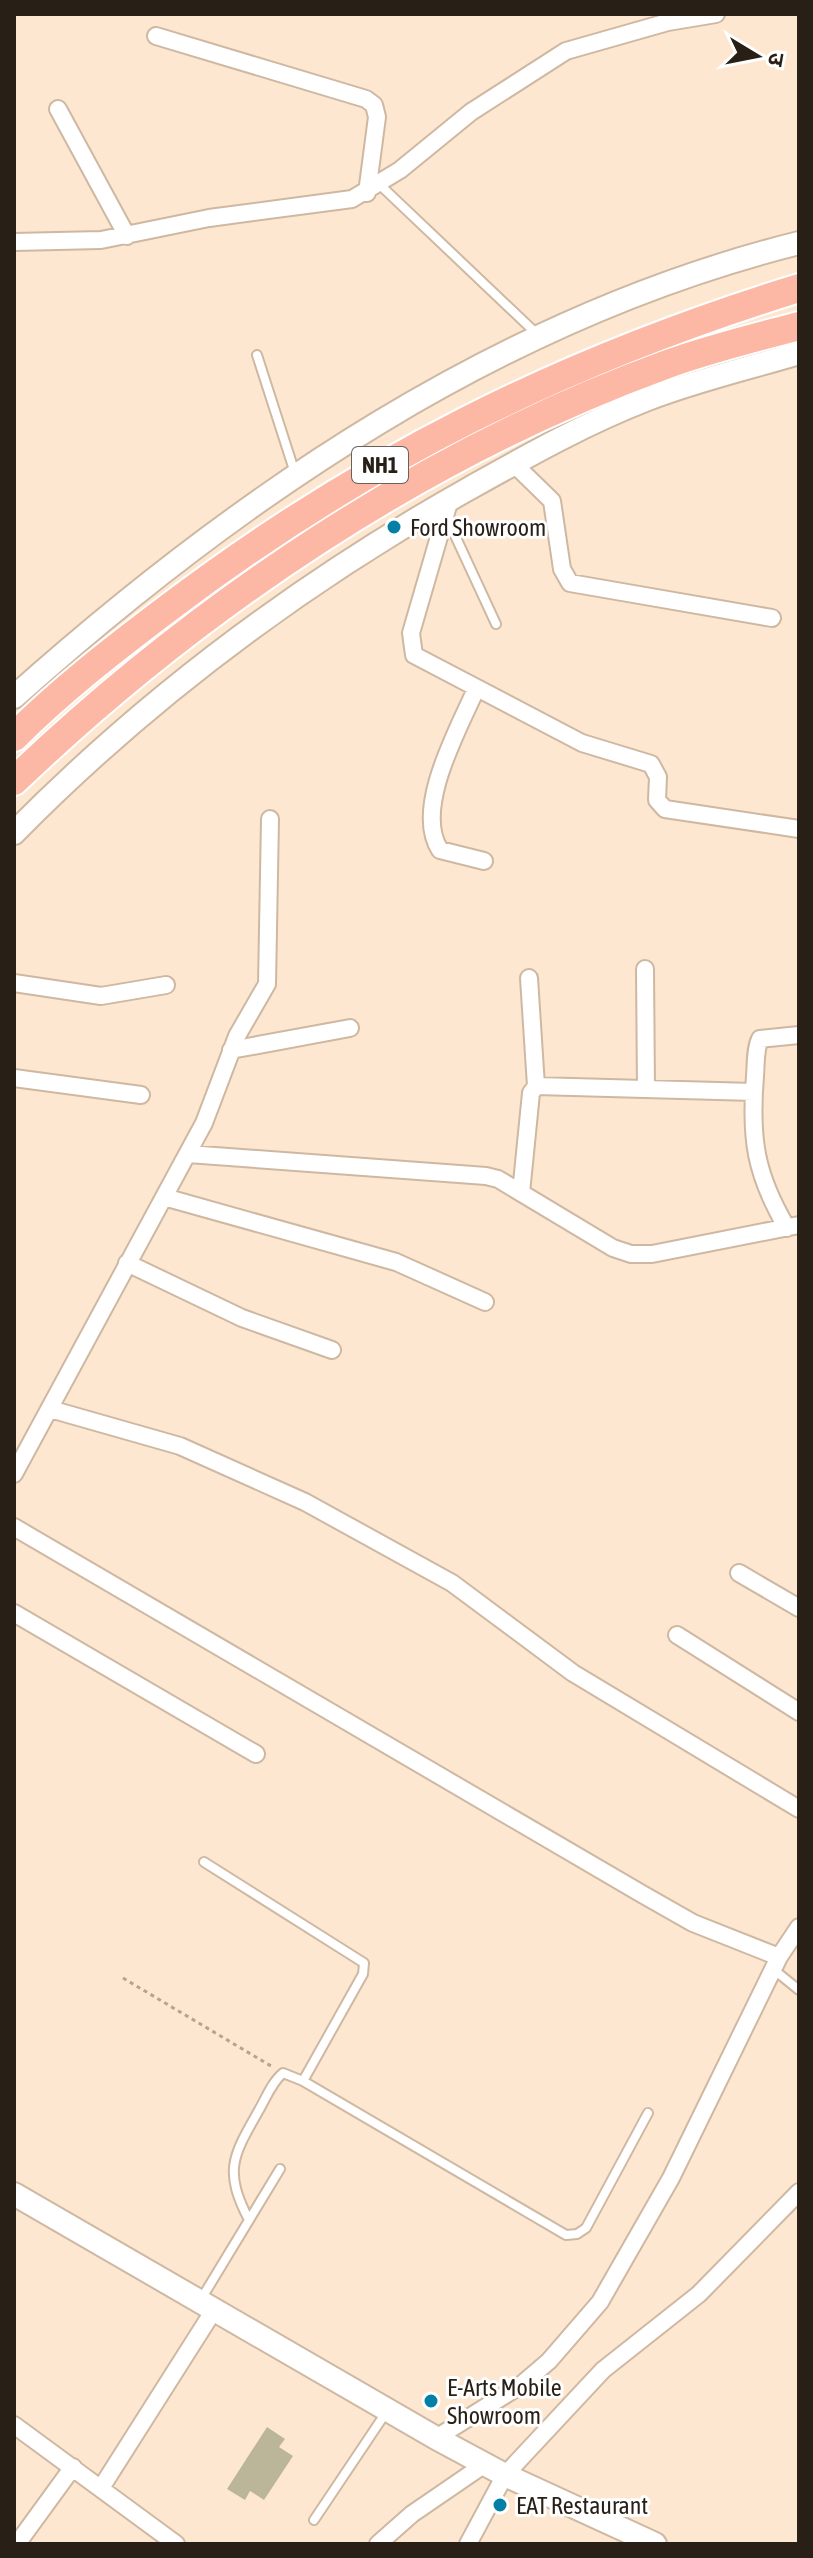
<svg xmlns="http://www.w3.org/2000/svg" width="813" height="2558" font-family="'Asap Condensed','Noto Sans Devanagari',sans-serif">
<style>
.building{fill:#bbb69a}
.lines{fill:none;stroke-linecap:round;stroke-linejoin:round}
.lane-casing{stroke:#ceb8a2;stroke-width:12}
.street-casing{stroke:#ceb8a2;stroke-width:20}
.secondary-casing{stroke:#ceb8a2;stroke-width:26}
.highway-casing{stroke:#fff;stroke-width:32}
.path{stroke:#b6a392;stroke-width:3;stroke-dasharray:4 4;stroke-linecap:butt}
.lane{stroke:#fff;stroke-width:8}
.street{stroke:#fff;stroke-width:16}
.secondary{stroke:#fff;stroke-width:22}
.highway{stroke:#fcb7a5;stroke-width:28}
.poi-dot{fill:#047fa5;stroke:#fff;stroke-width:3}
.labels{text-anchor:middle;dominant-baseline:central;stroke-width:6;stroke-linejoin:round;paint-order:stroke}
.shield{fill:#fff;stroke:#68625d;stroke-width:2}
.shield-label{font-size:22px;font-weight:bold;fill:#281f17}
.poi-label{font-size:24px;fill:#281f17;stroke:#fff;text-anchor:start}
</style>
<rect width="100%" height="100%" fill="#fee7d0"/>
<!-- building -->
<path class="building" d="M267,2427L285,2439L279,2447L293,2456L264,2500L250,2491L245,2500L227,2489Z"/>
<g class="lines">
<defs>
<path id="lane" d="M379,184L538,335
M257,355L295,473
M446,516L496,624
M204,1862L364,1963L363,1974L303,2081
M773,1969L799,1990
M249,2220C223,2170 233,2156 259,2110C266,2098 272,2082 283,2073L303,2081L566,2235L577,2234L586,2228L648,2113
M200,2301L280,2169
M314,2520L387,2411"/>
<path id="street" d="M156,36L366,99L374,105L377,117L367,193
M58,109L127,236
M14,242L101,240L209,218L352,199L400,170L471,112L566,51L668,22L716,14
M514,464L552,501L562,569L570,583L772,618
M450,499L411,633L414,655L582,743L651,764L658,777L657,800L665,809L799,829
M476,689C459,728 413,809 440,850L484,861
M645,969L646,1088
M529,978L536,1086
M14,983L101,996L166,985
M231,1050L350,1028
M14,1078L141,1095
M188,1154L486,1176L498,1179L613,1248L631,1254H652L799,1225
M521,1193L531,1093L536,1086L754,1092
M164,1197L396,1262L485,1302
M787,1228C755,1174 750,1138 755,1076C756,1064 755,1049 760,1039L799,1035
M127,1263L242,1318L332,1350
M50,1409L180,1446L305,1502L452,1583L573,1673L799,1809
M14,1474L204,1123L237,1036L267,984L270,819
M14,1527L642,1894L693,1923L779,1957
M739,1573L799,1608
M14,1613L256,1754
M677,1635L799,1712
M14,2425L176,2544
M436,2438L521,2385L549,2361L600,2302L671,2178L779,1957L799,1927
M101,2488L214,2310
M17,2544L73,2467
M378,2544L412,2514L485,2464
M468,2544L505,2475L603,2370L699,2294L799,2192"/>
<path id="secondary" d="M14,697C240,495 502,317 799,243
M14,833C150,695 301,583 470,488C529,455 586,423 648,399C697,380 749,368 799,353
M14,2194L436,2438L505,2475L655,2544"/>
<path id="highway" d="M14,737C61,690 114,649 167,609C365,459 563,361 799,288
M14,781C198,605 424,453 665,365C708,349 754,338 799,326"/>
</defs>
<!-- lane casing -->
<use href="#lane" class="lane-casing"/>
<!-- street casing -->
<use href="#street" class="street-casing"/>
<!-- secondary casing -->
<use href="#secondary" class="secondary-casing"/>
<!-- highway casing -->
<use href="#highway" class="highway-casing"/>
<!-- path -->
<path class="path" d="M123,1978L271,2066"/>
<!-- lane -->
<use href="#lane" class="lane"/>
<!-- street -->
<use href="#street" class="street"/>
<!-- secondary -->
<use href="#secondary" class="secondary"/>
<!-- highway -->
<use href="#highway" class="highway"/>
</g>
<!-- markers -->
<g class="poi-dot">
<circle cx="394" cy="527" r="8"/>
<circle cx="431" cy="2401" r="8"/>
<circle cx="500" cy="2505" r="8"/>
</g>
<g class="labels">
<!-- shield labels -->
<rect class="shield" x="352" y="447" width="56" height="36" rx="6"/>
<g class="shield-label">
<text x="380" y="465">NH1</text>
</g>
<!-- poi labels -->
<g class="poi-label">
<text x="410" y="527">Ford Showroom</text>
<text x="447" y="2387">E-Arts Mobile<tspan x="447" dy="28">Showroom</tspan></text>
<text x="516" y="2505">EAT Restaurant</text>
</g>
</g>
<!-- border -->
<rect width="813" height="2558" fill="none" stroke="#281f17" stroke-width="32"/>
<!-- north arrow -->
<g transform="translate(757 56) rotate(100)" stroke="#ffffff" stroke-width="6" paint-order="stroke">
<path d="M0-6L14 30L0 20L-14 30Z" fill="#281f17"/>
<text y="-12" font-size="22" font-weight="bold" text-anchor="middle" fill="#281f17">उ</text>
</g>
</svg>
